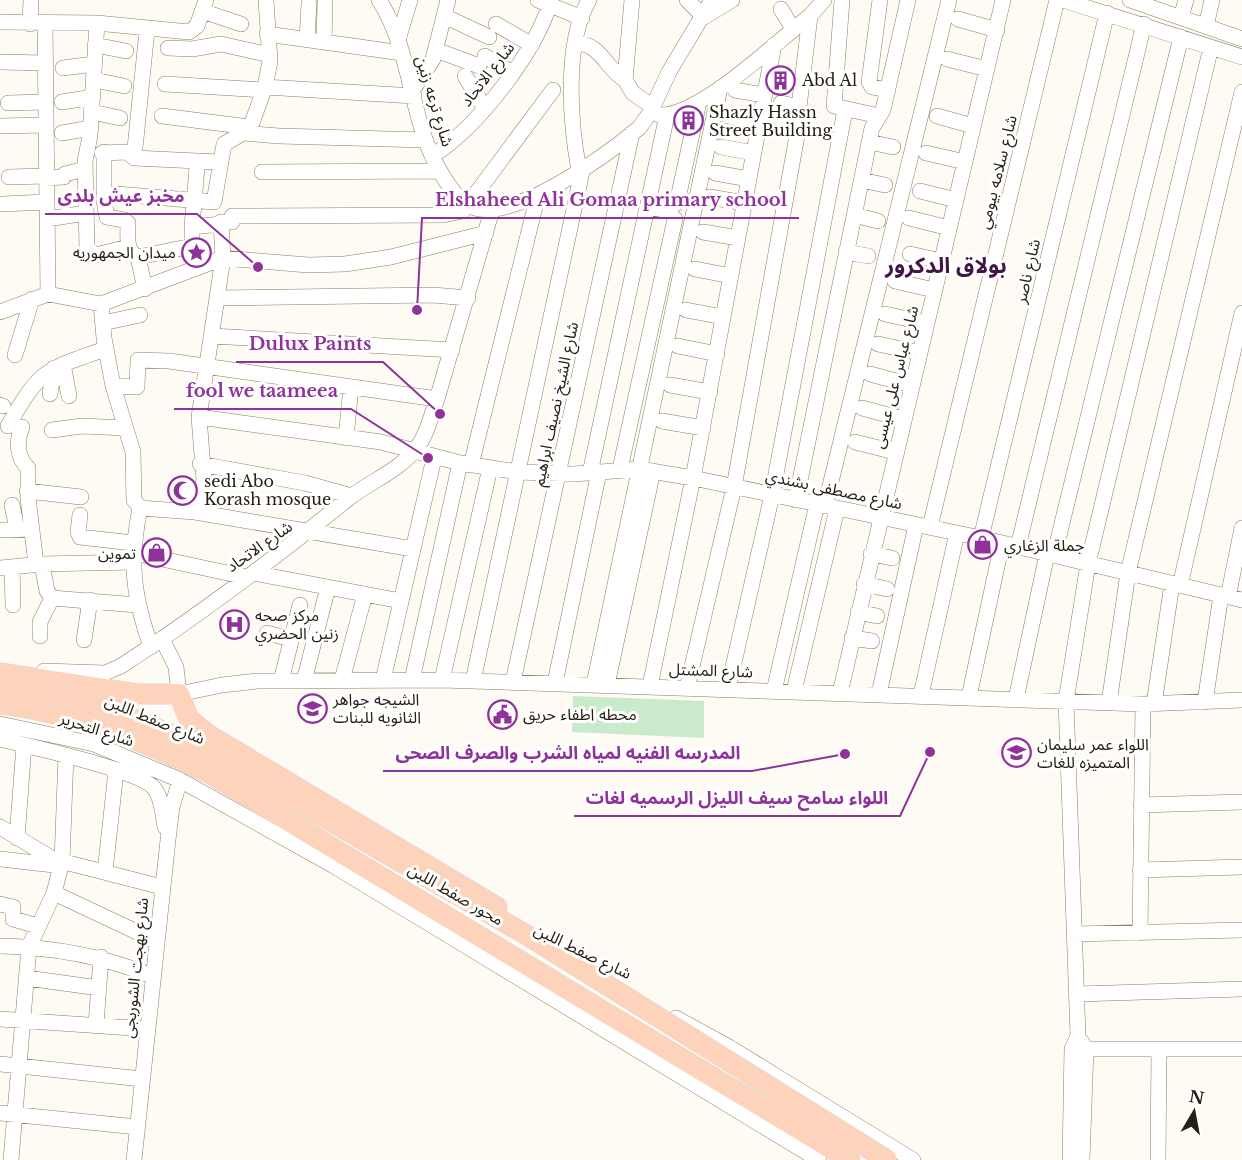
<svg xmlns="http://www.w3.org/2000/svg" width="1242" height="1160" font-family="'Libre Baskerville','Noto Sans Arabic',serif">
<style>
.green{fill:#caeacc}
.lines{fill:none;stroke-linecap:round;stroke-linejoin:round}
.minor-casing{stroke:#8d7e5f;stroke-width:16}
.major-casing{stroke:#d8d7d5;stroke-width:21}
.minor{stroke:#fff;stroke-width:15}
.major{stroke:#fed3bb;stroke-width:20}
.major-bridge-casing{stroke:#d8d7d5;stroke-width:21;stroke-linecap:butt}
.major-bridge{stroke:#fed3bb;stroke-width:20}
.labels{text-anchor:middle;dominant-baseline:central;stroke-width:6;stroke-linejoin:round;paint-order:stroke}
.street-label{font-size:16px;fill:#262014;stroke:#fff}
.poi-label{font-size:16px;fill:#262014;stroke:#fff;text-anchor:start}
.district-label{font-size:22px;font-weight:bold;fill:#421547;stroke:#fff}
.leader{fill:none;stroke:#90329c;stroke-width:2}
.callout-dot{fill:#90329c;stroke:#fff;stroke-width:2}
.callout-label{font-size:18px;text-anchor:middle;font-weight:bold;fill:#90329c;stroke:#fff;stroke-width:6;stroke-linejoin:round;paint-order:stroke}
</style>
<rect width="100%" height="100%" fill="#fefbf4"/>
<!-- green -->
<path class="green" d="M573,696L704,701V738L572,732Z"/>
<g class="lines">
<defs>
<path id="minor" d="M379,0C406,42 409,92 425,139C432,158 451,197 470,206C510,226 608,154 639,128L650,113L669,72L712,0
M538,0L582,18
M632,0L625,80L633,93L653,107
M687,0L704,17
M842,0L834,106L879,116
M880,0L869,82L872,87L888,90
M1063,0L1242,57
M1130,0L1242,39
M781,9L793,29
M202,11L241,24
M444,16L489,37
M704,17L732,0
M1181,17L1186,0
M958,19L997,30
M0,22L97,23L189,32L197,26L206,0
M97,23L90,136L85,161L87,248L96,255L128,247
M30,24L31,0
M45,24L48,294
M496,24L532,45
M1206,26L1212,0
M267,34L402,53
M307,40L309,4
M398,40L410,0
M324,42L325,2
M575,43C601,43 605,68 625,80
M95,45L126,51
M168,48L192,49L221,44L270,55
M436,50L479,66
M485,56L512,73
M947,59L987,69
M0,62L45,63
M63,68L94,64
M465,76L484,107
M94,80L124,86
M165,84L264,90
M265,87L414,96
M735,90L764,95
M412,91L433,59L448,0
M62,102L93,97
M8,103L45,102
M92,112L120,118
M659,115C700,117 777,41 810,16L824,0
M162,116L249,127
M728,116L759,121
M937,116L973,126
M0,126L45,125
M62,133L91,128
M243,133L279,136L425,140
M869,142L893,147
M721,147L754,153
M104,152V201L107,217L124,220L128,223C128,236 125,251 138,257L145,289
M102,153L127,152L134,158L219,162
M926,153L965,162
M432,156C478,127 536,52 551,0
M134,158L147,30
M579,170C570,123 564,43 589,0
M262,172L437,171
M715,173L749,179
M9,177L46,176
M46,178L64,177L65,174L85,169
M861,180L885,185
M920,191L956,200
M104,193L214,202L224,144L243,133L252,123L265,87L270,61L266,0
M710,197L744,203
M677,203L699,102
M2,204L46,202
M648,207L671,211
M854,215L878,221
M909,218L949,228
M47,219L86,213
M192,227L197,167
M703,232L738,238
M846,252L868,256
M910,254L941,261
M138,257L192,246V227L221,224
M695,269L731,276
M895,281L934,290
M219,298L433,295L468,298
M101,304L104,338L113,386L133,452L134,500L140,508C129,562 133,595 151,647
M686,310L723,317
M0,312L48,294L101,304L223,258L308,265L345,264L391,257L486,233
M885,314L926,323
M103,323L140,315
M212,336L452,350
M878,344L919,353
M678,346L717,354
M15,355L32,299
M63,364L69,396
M870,374L911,385
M670,385L710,392
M113,386L137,387L138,360L169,361L437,399
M50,394L54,368
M0,405L3,406
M862,408L903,419
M199,417L381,442L460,463L518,472L574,474L639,469L693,478L981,538L1242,600
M662,421L703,428
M8,426C40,369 45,370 105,349
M22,427C16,441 17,458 28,468V498L36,564
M52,430L82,426L125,428
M346,438L351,387
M855,442L895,452
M200,464L305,483L352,496
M471,465L538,195
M620,469L675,219
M590,473L667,115
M27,491L81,497
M796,500L872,128L883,110L908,0
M12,505L17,529
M825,506L949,0
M140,508L195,512L413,549
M195,512L204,480L199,417L223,258L221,222H232V216L443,215L463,211L553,90
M80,515L78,532L80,537L133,543
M930,527L1057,0
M2,530L32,529
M981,538L1107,13
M1018,547L1144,24
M134,553L246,577
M871,554L892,558
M1054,556L1181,37
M42,564L47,591L52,598L137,605
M12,567L13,605
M0,568L42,564L134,562
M254,573L401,601
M864,584L887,589
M1180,586L1242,313
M1228,597L1242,528
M858,612L877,616
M267,633L291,639
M40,636V622L52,598
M852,638L872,641
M162,639L176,667L179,694L222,685L257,681L442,680L1143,704L1242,700
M84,640L90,600
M44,671L105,673L121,666C200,615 276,557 349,498C371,481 398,471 416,449C427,435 431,416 437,399L492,210
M342,680L365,594
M383,680L434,458
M412,680L460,463
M442,680L490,468
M281,681L300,605
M304,681L328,587
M473,681L583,167
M513,682L632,133
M555,683L599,472
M594,684L720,88
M607,685L653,471
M650,686L693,478L774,45
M687,688L734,487L800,119L799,109L781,103L799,107L810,16
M728,689L772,495L845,110
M774,691L817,504
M794,691L837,509
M840,693L1003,0
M879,694L916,525
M921,695L957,533
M969,697L1002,543
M1016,699L1047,554
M1205,702L1221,595
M1109,703L1128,573L1242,92
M1154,704L1172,584
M0,724L94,744L180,780L334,866L819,1160
M0,739C27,746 139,770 154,788C162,798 163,815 165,827
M1141,805L1242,802
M0,827L53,859L162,887
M17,838L24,745
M0,859L54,865
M1140,870L1242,867
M105,872L116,771
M54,893L156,941
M0,904L13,907V919L38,926
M1140,933L1143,704
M1074,934L1242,930
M0,946C53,947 103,956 152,976
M27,978L99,988
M1077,994L1242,989
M676,1018L729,1047L913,1160
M0,1019L147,1029
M96,1025L101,957
M1081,1041L1086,1049L1082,1160
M1072,1049H1242
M0,1064L142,1079
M0,1113L137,1127
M11,1160L29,947L54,893L62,861L66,755
M134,1160L168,840L172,807L180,780
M1070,1160L1072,1049L1078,1036L1066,701L1088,564L1211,47
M1158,1160L1159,1050"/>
<path id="major" d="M0,673L137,694H179L189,719L209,735L497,907
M0,704C75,713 145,741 212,775L850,1160"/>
</defs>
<!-- minor casing -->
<use href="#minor" class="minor-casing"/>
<!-- major casing -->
<use href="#major" class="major-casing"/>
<!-- minor -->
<use href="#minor" class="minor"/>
<!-- major -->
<use href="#major" class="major"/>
<defs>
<path id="major-bridge" d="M0,683L100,705L208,750L530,937L887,1160"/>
</defs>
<!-- major-bridge casing -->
<use href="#major-bridge" class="major-bridge-casing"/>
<!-- major-bridge -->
<use href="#major-bridge" class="major-bridge"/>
</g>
<!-- icons -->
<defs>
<symbol id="building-ring" viewBox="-11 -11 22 22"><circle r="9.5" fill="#fff" stroke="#90329c" stroke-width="1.5"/><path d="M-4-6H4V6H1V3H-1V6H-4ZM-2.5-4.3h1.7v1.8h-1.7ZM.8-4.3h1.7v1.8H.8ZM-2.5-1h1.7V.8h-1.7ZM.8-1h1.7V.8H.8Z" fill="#90329c"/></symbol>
<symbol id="sight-ring" viewBox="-11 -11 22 22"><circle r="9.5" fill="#fff" stroke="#90329c" stroke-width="1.5"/><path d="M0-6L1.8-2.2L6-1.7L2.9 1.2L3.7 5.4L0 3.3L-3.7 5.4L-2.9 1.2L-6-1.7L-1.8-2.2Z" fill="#90329c"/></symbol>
<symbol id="mosque-ring" viewBox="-11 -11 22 22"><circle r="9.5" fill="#fff" stroke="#90329c" stroke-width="1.5"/><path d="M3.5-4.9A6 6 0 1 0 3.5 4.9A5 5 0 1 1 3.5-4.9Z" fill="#90329c"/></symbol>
<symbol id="shop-ring" viewBox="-11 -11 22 22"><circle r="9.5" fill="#fff" stroke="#90329c" stroke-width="1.5"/><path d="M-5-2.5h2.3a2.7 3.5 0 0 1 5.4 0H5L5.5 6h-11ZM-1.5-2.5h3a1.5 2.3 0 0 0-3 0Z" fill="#90329c"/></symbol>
<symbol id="hospital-ring" viewBox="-11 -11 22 22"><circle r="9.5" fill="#fff" stroke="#90329c" stroke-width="1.5"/><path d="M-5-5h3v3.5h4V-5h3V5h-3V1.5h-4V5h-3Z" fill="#90329c"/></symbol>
<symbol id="school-ring" viewBox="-11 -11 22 22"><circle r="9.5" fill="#fff" stroke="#90329c" stroke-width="1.5"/><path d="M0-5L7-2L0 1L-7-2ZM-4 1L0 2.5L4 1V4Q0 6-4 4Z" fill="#90329c"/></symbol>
<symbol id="civic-ring" viewBox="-11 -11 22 22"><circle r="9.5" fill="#fff" stroke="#90329c" stroke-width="1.5"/><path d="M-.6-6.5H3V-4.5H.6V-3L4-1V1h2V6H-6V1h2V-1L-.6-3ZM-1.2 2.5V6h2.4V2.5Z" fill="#90329c"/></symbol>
</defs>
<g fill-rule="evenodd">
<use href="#building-ring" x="764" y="64" width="33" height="33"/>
<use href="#building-ring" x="672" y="104" width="33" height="33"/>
<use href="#sight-ring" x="180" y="236" width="33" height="33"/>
<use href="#mosque-ring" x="166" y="474" width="33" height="33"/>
<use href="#shop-ring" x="966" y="528" width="33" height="33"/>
<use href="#shop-ring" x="140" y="536" width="33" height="33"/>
<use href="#hospital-ring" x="218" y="608" width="33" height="33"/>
<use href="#school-ring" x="296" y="692" width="33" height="33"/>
<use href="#civic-ring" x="486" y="698" width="33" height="33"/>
<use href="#school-ring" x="1000" y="736" width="33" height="33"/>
</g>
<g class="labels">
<!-- street labels -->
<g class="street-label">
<text transform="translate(487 74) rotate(-52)">شارع الاتحاد</text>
<text transform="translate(435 101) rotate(73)">شارع ترعه زنين</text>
<text transform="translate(997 172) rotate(-76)">شارع سلامه بيومي</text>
<text transform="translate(1027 271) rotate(-77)">شارع ناصر</text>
<text transform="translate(895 377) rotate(-76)">شارع عباس على عيسى</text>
<text transform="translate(555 404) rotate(-78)">شارع الشيخ نصيف ابراهيم</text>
<text transform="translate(834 489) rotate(12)">شارع مصطفى بشندي</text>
<text transform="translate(259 546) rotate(-35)">شارع الاتحاد</text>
<text transform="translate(711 670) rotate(2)">شارع المشتل</text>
<text transform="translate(155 719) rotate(22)">شارع صفط اللبن</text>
<text transform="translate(97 729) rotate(18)">شارع التحرير</text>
<text transform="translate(456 894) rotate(30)">محور صفط اللبن</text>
<text transform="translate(583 951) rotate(26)">شارع صفط اللبن</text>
<text transform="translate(135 968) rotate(-84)">شارع بهجت الشوربجى</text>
</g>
<!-- poi labels -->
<g class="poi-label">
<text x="802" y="80">Abd Al</text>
<text x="709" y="112">Shazly Hassn<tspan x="709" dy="18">Street Building</tspan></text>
<text x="176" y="252" text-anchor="end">ميدان الجمهوريه</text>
<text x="204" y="481">sedi Abo<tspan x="204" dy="18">Korash mosque</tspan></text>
<text x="1004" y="545">جملة الزغاري</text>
<text x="136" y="553" text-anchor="end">تموين</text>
<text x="255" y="615">مركز صحه<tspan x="255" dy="18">زنين الحضري</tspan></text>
<text x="333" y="699">الشيجه جواهر<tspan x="333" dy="18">الثانويه للبنات</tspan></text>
<text x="523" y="714">محطه اطفاء حريق</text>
<text x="1037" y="744">اللواء عمر سليمان<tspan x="1037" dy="18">المتميزه للغات</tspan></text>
</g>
<!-- district labels -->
<g class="district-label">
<text x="946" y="265">بولاق الدكرور</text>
</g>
</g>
<!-- callouts -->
<path class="leader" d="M258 267L197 214H45M417 310L422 218H799M440 414L383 362H236M428 458L351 409H174M845 754L752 771H383M930 752L900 816H574"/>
<g class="callout-dot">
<circle cx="258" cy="267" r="6"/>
<circle cx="417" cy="310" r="6"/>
<circle cx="440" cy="414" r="6"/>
<circle cx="428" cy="458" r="6"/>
<circle cx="845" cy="754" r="6"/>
<circle cx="930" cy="752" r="6"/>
</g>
<g class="callout-label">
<text x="121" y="202">مخبز عيش بلدى</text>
<text x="611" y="206">Elshaheed Ali Gomaa primary school</text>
<text x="310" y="350">Dulux Paints</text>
<text x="262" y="397">fool we taameea</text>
<text x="568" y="759">المدرسه الفنيه لمياه الشرب والصرف الصحى</text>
<text x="737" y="804">اللواء سامح سيف الليزل الرسميه لغات</text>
</g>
<!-- north arrow -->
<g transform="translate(1194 1112) rotate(10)" stroke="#ffffff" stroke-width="4.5" paint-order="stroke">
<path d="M0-4.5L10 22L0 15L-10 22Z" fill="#262014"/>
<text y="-9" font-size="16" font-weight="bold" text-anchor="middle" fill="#262014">N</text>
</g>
</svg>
